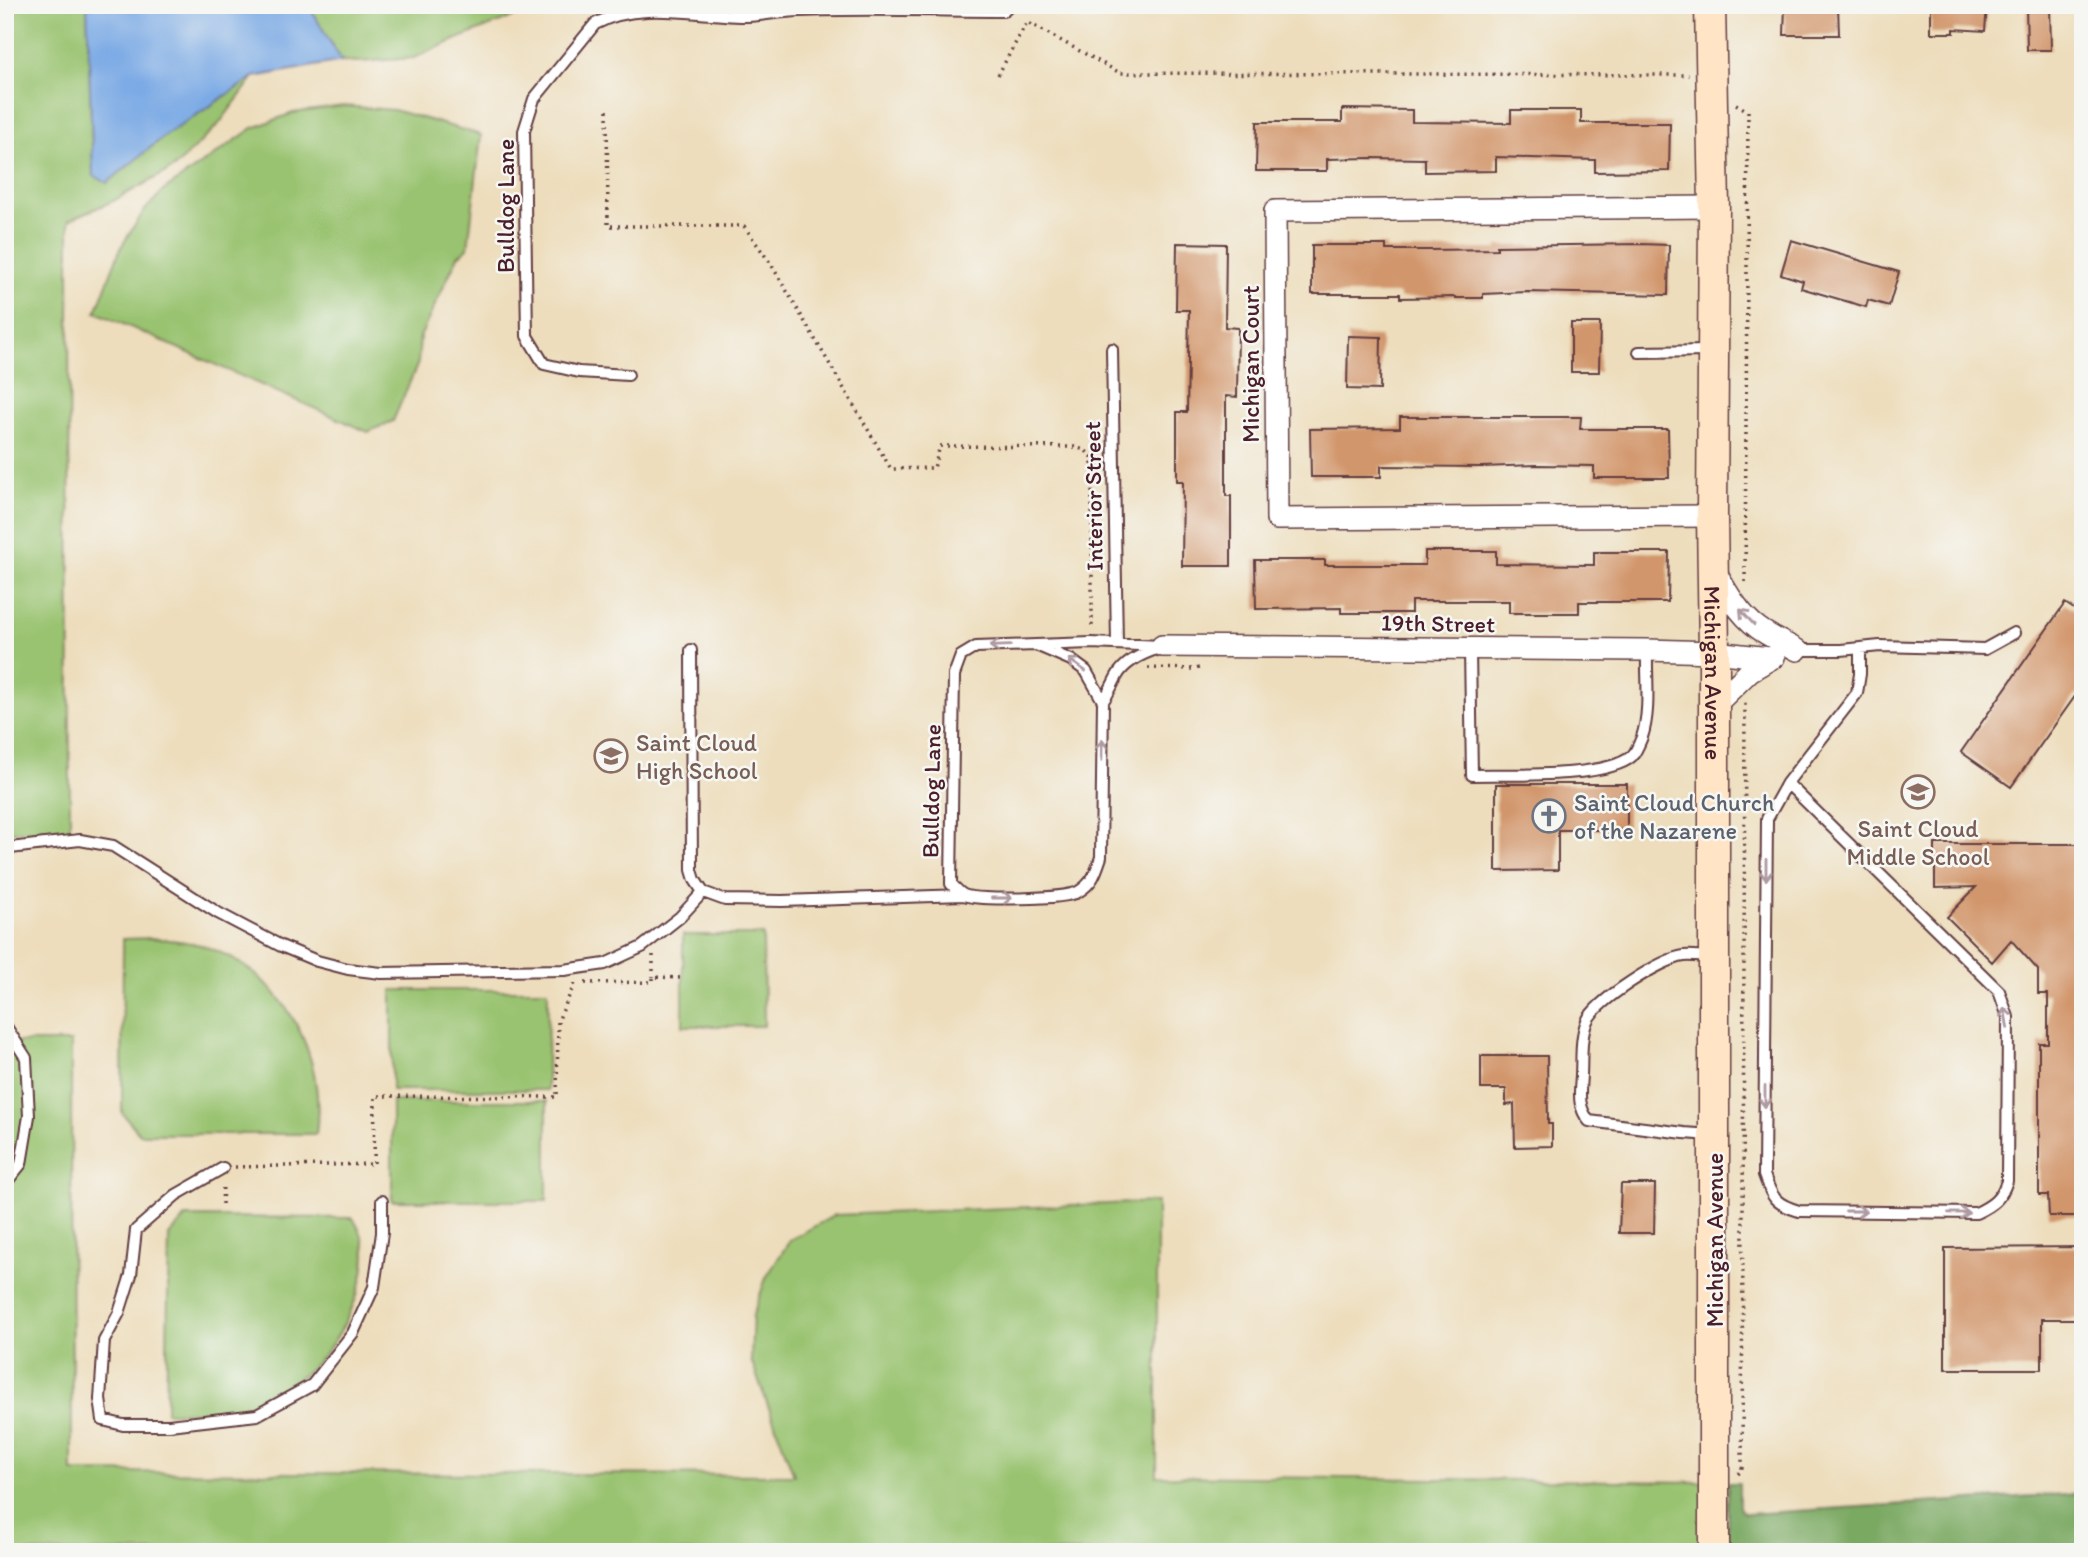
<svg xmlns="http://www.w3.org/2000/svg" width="2088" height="1557" font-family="Itim,sans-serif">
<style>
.green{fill:#99c370;stroke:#72714e;stroke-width:2}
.forest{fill:#7aa962;stroke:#626446;stroke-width:2}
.water{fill:#7baae5;stroke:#626488;stroke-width:2}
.building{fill:#d2966c}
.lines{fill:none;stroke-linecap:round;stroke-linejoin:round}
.lane-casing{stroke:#623c41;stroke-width:14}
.street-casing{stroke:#623c41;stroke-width:24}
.secondary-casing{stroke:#623c41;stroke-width:33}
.path{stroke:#623c41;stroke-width:3.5;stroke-dasharray:2 5;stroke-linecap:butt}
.lane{stroke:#fff;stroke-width:10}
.street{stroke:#fff;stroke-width:21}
.secondary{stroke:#ffe4c6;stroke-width:30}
.oneway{stroke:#ae9aa0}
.labels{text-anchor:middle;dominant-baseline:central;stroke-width:5;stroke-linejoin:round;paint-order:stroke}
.street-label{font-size:24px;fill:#4a1f2b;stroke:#f6f6f2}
.education-label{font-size:24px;fill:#785e54;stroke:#f6f6f2;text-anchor:start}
.worship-label{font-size:24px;fill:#5b616d;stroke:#f6f6f2;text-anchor:start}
</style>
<rect width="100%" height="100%" fill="#f6f6f2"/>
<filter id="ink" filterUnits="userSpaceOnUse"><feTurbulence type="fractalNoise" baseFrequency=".0143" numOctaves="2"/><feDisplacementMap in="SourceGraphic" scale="14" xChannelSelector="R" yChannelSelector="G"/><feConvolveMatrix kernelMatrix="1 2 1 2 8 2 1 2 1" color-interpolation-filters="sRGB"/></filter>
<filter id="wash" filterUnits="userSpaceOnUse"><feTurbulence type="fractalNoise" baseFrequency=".00686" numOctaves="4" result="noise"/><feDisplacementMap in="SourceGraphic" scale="28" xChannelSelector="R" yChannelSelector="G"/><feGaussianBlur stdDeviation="1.57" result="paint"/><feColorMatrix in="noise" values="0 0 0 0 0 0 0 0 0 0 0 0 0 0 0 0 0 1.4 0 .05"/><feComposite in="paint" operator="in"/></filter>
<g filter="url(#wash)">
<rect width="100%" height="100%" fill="#edddbc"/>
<!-- green -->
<path class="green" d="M5,5H87L93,175L107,182L166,135L254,77L218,125L174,168L113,201L69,220L70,833L5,831Z
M308,5H544L462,37L414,58L360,62L342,61Z
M343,106L394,110L481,135L468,248L458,256L420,337L418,363L393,421L368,432L96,312L121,247L144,211L163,191L253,128L293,113Z
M683,935H763L764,1026H683Z
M151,938C168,940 188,941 204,946C283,972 327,1054 316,1134H140L122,1113L123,939Z
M392,990H548L547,1090H392Z
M5,1042H71L72,1472L794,1475L751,1360L753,1315L766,1278L790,1240L835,1215L1157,1202V1476L1705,1482V1552H5Z
M392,1101H547V1201H392Z
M186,1217L353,1218C357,1226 363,1235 364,1243C370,1281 342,1338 315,1364C299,1380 277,1393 256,1402C229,1414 196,1412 166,1412L169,1236Z"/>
<!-- forest -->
<path class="forest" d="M1728,1483H1739V1507L1742,1512L1747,1514L2083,1493V1552H1727Z"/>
<!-- water -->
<path class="water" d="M87,5H308L342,61L254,77L166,135L107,183L93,175Z"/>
<g id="blocks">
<!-- building -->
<path class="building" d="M1785,5H1838L1839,35H1784Z
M1931,5H1987L1985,31L1954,29V33H1931Z
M2026,5H2050L2051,50H2027Z
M1342,109L1412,110V122L1511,123V110H1581V123H1670L1669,171L1595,172V160L1496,157V171L1425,172V159L1370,158L1327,159V171H1256L1257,122H1342Z
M1791,240L1899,272L1889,306L1868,300L1866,307L1801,288L1803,281L1781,274Z
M1177,243L1226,244L1225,327L1238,328L1237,397L1226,396V496H1231V566H1182L1183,481H1177V412H1187L1189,310H1176Z
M1640,244L1669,245L1668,295L1527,292L1483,294V298H1455V297L1400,298V294H1312V245H1386V250H1429L1497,249V246Z
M1571,323H1600L1599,372H1571Z
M1348,336L1381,337L1380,390L1347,389Z
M1400,417H1581L1580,429H1668L1669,478H1594V466L1537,465L1482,467L1381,466V477H1311L1310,429L1400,428Z
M1425,551H1496V564L1594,565V552H1669L1668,602H1579V613H1509V601H1411V613H1341V608L1256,609L1255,560H1325V565H1425Z
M2065,603L2083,615V685L2011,787L1961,752Z
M1496,784H1627V830H1558V870L1496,871Z
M1935,844H2083V1216H2049L2048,1195H2039V1043H2048V994H2038V970L2011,940L1992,962L1947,917L1976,887L1935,888Z
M1481,1056H1547L1548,1124H1552V1146L1515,1147L1514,1104L1506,1105V1089H1481Z
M1621,1184H1655L1654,1233H1619Z
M2083,1247V1319H2042V1369H1945V1248Z"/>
</g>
</g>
<g filter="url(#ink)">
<use href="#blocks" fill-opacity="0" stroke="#623c41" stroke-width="2"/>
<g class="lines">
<defs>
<path id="lane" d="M689,9L708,5
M1112,349L1117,643
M1639,352L1710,351
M628,375L579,372L544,364L527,336L524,131L534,99L595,24C639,0 699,16 747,16C765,15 783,11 800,11C868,8 936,11 1003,11L1009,5
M1036,645L1071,660L1086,671L1103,701L1101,857C1096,872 1093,883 1078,892C1065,899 977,901 964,895C959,893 955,887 951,884L954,675L961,656L976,647L1091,643L1162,646
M691,650L692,870L695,880L703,892L725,900L782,901L964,895
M1470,650L1472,775C1507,774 1607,779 1632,756C1636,752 1640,742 1642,737C1651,710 1646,678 1647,650
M1797,650H1841L1880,646L1985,649L2014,633
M1103,701C1109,693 1112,685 1117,676C1125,661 1144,653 1159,648
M1787,783L1999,991L2008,1017L2007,1181C2001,1199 1993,1205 1976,1213L1799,1211C1775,1204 1772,1198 1764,1175L1767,819L1787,783L1857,693L1860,674V649
M5,853L10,848L80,840L113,846L218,913L281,946L317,961L348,969L381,973L564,970L605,964L642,947L680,917L703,892
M1711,957C1703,957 1692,955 1684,956C1661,959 1596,1001 1587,1021C1580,1038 1582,1058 1581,1075C1580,1093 1577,1106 1589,1121L1684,1133L1711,1135
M5,1025L26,1058L29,1116L21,1164L5,1184
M223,1168L176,1195L136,1230L131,1275L119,1313L104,1341L100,1399L103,1420L123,1425H169L257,1415L312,1385L353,1333L374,1287L382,1233V1201"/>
<path id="street" d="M1712,516L1277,519L1275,211L1714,207
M1715,571C1726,591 1739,614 1758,628C1770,637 1785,643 1797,650
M1162,646L1647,650L1714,652L1770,658
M1714,706L1750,671L1774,657"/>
<g id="secondary">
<path id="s1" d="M1710,5L1714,207L1712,516L1714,652V1552"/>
</g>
</defs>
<!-- lane casing -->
<use href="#lane" class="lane-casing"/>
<!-- street casing -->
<use href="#street" class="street-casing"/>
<!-- secondary casing -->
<use href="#secondary" class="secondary-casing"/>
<!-- path -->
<path class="path" d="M998,75L1027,22L1120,73L1689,75
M1736,104L1748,111L1745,583
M607,110L608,226H744L771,264L891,469L934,468L940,446L1074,447L1085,450L1092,457V629
M1148,668L1194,669L1203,667
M653,955V977
M585,983L653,982V977L683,978
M235,1167L374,1164L375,1096L557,1097L558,1021L575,983H578
M222,1204L223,1185
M1738,1474L1742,1470L1745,703"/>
<!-- lane -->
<use href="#lane" class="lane"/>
<!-- street -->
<use href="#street" class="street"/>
<!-- secondary -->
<use href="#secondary" class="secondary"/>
</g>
<!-- one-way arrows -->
<defs><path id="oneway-shaft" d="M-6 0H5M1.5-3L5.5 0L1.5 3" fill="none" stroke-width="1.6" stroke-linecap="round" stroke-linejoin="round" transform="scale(1.75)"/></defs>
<g class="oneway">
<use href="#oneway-shaft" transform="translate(1747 617) rotate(-133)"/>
<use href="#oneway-shaft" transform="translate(1000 646) rotate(178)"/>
<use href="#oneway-shaft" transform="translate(1077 665) rotate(-145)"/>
<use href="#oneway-shaft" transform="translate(1102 750) rotate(-89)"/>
<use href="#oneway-shaft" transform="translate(1766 870) rotate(90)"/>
<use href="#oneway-shaft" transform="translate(1002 898)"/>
<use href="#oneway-shaft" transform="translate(2006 1018) rotate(-99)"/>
<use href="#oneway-shaft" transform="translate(1765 1097) rotate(90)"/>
<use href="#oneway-shaft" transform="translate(1856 1211)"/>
<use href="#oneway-shaft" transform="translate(1959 1213) rotate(1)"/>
</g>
</g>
<!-- icons -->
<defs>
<symbol id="school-ring" viewBox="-11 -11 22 22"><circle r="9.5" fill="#f6f6f2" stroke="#8d6e63" stroke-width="1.5"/><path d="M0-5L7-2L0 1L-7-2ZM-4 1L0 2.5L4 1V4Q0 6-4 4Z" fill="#8d6e63"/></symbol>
<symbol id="church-ring" viewBox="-11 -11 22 22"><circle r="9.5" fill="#f6f6f2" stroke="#6b7280" stroke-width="1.5"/><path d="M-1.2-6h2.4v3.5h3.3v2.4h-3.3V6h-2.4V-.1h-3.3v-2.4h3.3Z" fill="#6b7280"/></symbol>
</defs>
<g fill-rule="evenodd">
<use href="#school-ring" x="592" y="737" width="38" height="38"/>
<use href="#school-ring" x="1899" y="773" width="38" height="38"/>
<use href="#church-ring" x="1530" y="797" width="38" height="38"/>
</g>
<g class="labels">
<!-- street labels -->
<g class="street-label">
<text transform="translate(505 206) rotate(-90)">Bulldog Lane</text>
<text transform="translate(1250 364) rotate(-90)">Michigan Court</text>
<text transform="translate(1093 496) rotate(-91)">Interior Street</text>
<text transform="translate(1438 623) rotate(1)">19th Street</text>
<text stroke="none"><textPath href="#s1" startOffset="668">Michigan Avenue</textPath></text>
<text transform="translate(931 791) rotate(-89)">Bulldog Lane</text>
<text transform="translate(1714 1240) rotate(-90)">Michigan Avenue</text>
</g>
<!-- education labels -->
<g class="education-label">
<text x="636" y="742">Saint Cloud<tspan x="636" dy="28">High School</tspan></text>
<text x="1918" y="828" text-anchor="middle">Saint Cloud<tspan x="1918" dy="28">Middle School</tspan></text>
</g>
<!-- worship labels -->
<g class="worship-label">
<text x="1574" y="802">Saint Cloud Church<tspan x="1574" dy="28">of the Nazarene</tspan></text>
</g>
</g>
<!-- margin -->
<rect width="2088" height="1557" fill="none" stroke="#f6f6f2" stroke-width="28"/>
</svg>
